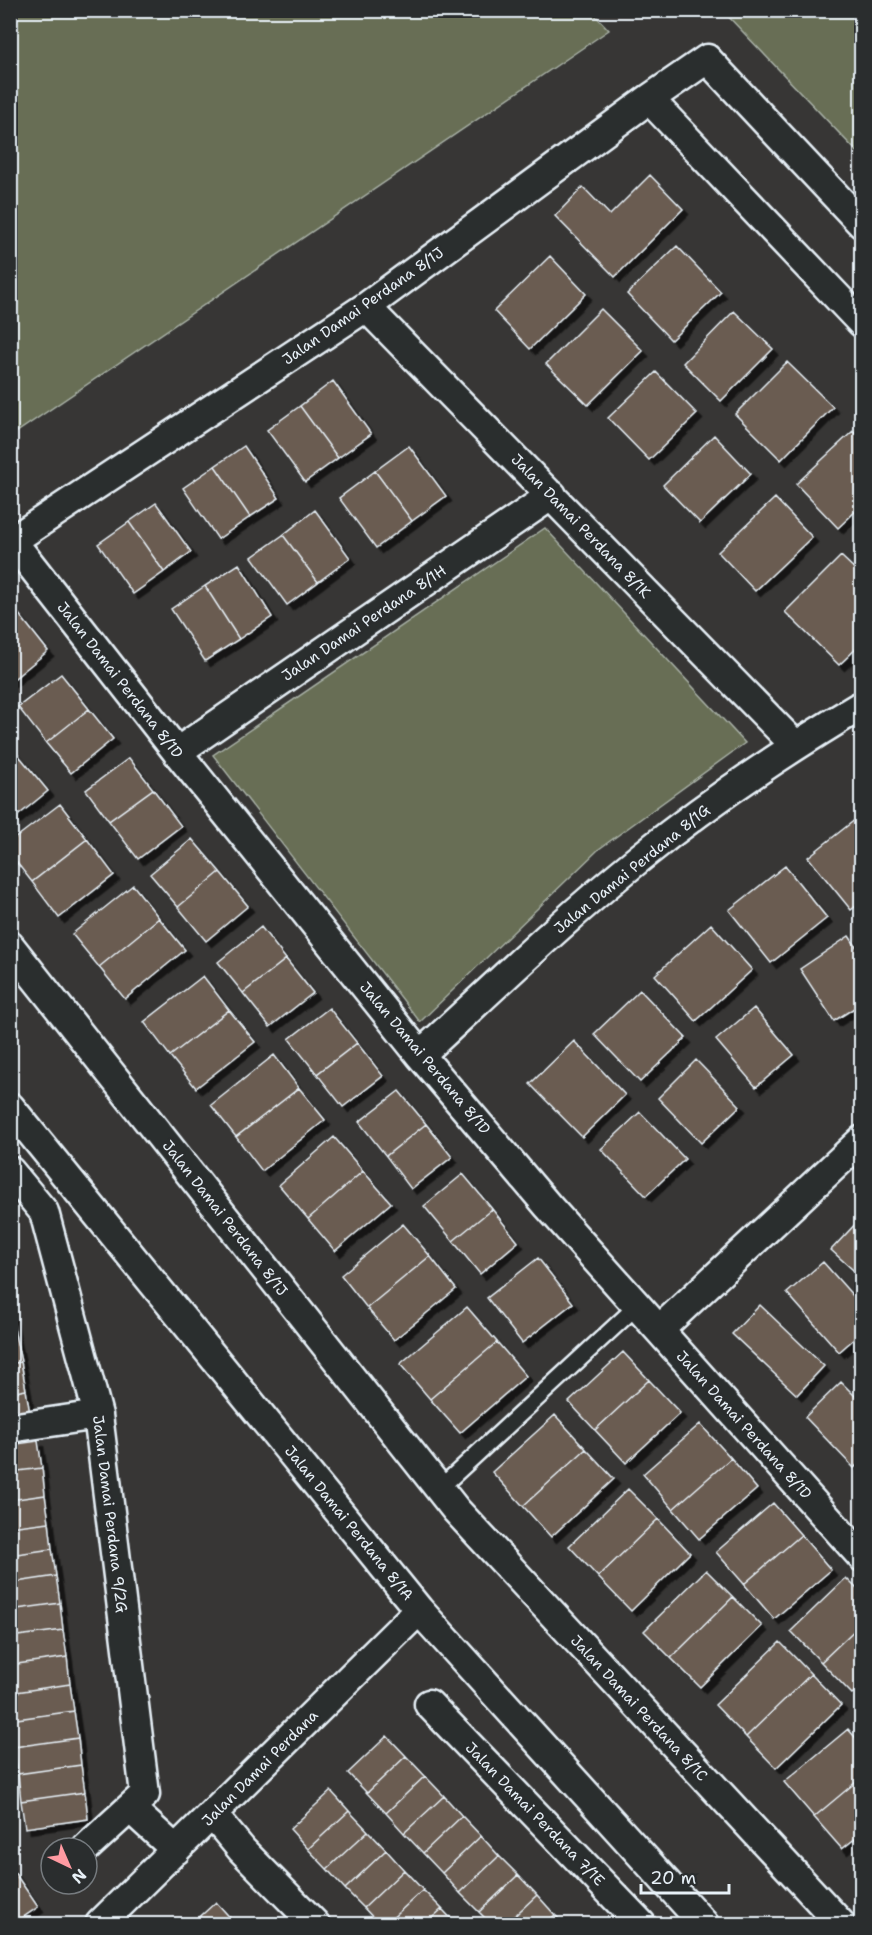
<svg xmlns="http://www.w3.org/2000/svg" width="872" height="1935" font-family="'Shantell Sans',sans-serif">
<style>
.green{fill:#676e54;stroke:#a8b0a6;stroke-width:1.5}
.building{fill:#6a5c51;stroke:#e8f1f8;stroke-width:1.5;filter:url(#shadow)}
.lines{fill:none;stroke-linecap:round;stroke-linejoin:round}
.lane-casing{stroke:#e8f1f8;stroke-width:20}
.street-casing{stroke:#e8f1f8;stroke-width:33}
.lane{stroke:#2a2d2e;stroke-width:15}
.street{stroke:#2a2d2e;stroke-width:28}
.labels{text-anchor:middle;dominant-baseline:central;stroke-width:5;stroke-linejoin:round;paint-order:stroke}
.street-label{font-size:15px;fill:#e8f1f8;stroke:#2a2d2e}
</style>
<defs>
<filter id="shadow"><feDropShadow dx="5.5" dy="5.5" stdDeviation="0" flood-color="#0009"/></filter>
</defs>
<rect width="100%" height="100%" fill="#373635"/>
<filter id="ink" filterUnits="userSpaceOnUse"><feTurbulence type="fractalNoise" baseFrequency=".0167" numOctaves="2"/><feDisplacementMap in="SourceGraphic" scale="12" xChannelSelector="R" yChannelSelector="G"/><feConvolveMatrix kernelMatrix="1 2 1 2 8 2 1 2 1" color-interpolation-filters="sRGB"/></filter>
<g filter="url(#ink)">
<!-- green -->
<path class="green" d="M591,11L609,30L11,436V11Z
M723,11H861V156Z
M545,528L745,743L599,849L420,1022L213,755Z"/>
<!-- building -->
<path class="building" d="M650,175L683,209L615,277L555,216L583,187L610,215Z
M677,246L721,292L671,340L627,294Z
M550,256L586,294L530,349L494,311Z
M601,309L643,351L588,405L546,364Z
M734,311L773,349L721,401L683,363Z
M787,362L833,407L781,460L735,414Z
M656,372L697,414L649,460L608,418Z
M333,381L371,434L338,458L300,406Z
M300,406L338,458L305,482L267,430Z
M853,431L862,440V505L838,528L796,484Z
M714,435L751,474L700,523L663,485Z
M244,446L279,498L250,517L215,466Z
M409,446L446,496L412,521L375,471Z
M215,466L250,517L218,539L183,488Z
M375,471L412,521L376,548L339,498Z
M775,498L812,537L755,591L718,552Z
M156,503L191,552L164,572L129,522Z
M315,510L350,558L318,582L283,535Z
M129,522L164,572L133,594L98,544Z
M283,535L318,582L287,605L252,557Z
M841,556L862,576V643L839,665L785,612Z
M239,564L272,617L239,639L205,586Z
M205,586L239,639L205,661L171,609Z
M18,613L48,651L10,682V619Z
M61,674L89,709L46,743L18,707Z
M89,709L113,739L71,773L46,743Z
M10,745L20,757L10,766Z
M20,757L48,791L10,822V766Z
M129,758L153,789L109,821L86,790Z
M153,789L181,826L138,859L109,821Z
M60,804L87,839L32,882L10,854V842Z
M856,819L862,826V901L851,910L808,857Z
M87,839L114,875L59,918L32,882Z
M192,839L220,872L178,907L150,874Z
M785,866L827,918L771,963L729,910Z
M220,872L248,906L206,941L178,907Z
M133,885L159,918L99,967L72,934Z
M159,918L185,950L125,999L99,967Z
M711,924L752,970L696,1021L655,975Z
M261,927L286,959L243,993L218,962Z
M849,936L862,955V1003L834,1021L800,969Z
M286,959L313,993L270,1027L243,993Z
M203,976L229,1010L170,1056L144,1022Z
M640,990L686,1038L640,1082L594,1034Z
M329,1008L357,1043L317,1074L289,1039Z
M754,1008L794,1055L756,1087L716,1040Z
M229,1010L255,1042L196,1088L170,1056Z
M574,1041L625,1095L582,1137L530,1084Z
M357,1043L383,1076L343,1107L317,1074Z
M274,1055L299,1088L236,1137L211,1105Z
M696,1060L740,1106L701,1143L658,1098Z
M299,1088L325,1120L262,1171L236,1137Z
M399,1091L426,1124L386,1156L359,1122Z
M640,1112L685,1159L646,1196L601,1149Z
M426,1124L452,1157L411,1189L386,1156Z
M334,1137L363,1171L308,1219L279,1185Z
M363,1171L391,1203L335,1251L308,1219Z
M463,1174L492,1209L453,1241L424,1206Z
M492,1209L518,1242L480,1274L453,1241Z
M862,1217V1278L831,1250Z
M403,1224L430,1256L367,1308L341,1275Z
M430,1256L456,1289L394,1340L367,1308Z
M538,1258L573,1303L522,1343L487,1298Z
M823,1262L862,1306V1332L839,1352L787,1293Z
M10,1304L15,1334L10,1335Z
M760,1305L824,1366L797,1395L732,1334Z
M467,1307L497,1342L430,1399L400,1364Z
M15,1334L21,1362L10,1364V1335Z
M497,1342L526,1376L460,1433L430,1399Z
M623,1352L649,1380L595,1430L569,1402Z
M862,1357V1373L853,1365Z
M21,1362L26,1390L10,1393V1364Z
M649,1380L680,1413L626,1463L595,1430Z
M841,1382L862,1403V1460L854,1468L805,1417Z
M26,1390L31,1420L10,1424V1393Z
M555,1415L586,1449L523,1506L492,1472Z
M700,1424L731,1458L673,1509L643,1474Z
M38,1441L42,1468L10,1472V1445Z
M586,1449L614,1479L551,1537L523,1506Z
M731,1458L757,1489L699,1539L673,1509Z
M42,1468L45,1495L10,1500V1472Z
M628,1489L658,1519L598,1577L569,1546Z
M45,1495L49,1522L10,1527V1500Z
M773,1503L801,1535L744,1584L716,1552Z
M658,1519L690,1553L631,1611L598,1577Z
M49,1522L52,1549L10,1555V1527Z
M801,1535L831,1570L774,1619L744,1584Z
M52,1549L56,1576L10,1583V1555Z
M706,1570L733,1597L671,1658L644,1631Z
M56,1576L60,1603L10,1610V1583Z
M846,1578L862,1594V1623L821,1662L791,1631Z
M733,1597L762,1626L700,1687L671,1658Z
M60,1603L63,1630L10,1637V1610Z
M862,1623V1685L852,1694L821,1662Z
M63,1630L67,1657L10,1665V1637Z
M780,1642L811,1674L746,1737L715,1705Z
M67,1657L70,1684L10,1693V1665Z
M811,1674L841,1705L776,1768L746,1737Z
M70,1684L74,1711L10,1720V1693Z
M74,1711L78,1738L14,1747L10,1720Z
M848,1729L862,1745V1777L814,1817L784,1782Z
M387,1736L406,1756L367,1793L348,1773Z
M78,1738L81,1765L18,1774L14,1747Z
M406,1756L425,1776L386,1813L367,1793Z
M81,1765L85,1792L21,1801L18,1774Z
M425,1776L444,1796L404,1833L386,1813Z
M862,1777V1833L842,1849L814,1817Z
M331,1791L349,1811L308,1849L290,1829Z
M85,1792L88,1819L25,1828L21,1801Z
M444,1796L462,1816L423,1853L404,1833Z
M349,1811L368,1831L327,1869L308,1849Z
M462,1816L481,1836L442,1873L423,1853Z
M368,1831L386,1850L345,1889L327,1869Z
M481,1836L499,1856L460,1893L442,1873Z
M386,1850L404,1870L364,1908L345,1889Z
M499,1856L518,1875L479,1912L460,1893Z
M10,1866L38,1907L13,1924H10Z
M404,1870L423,1890L386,1924H379L364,1908Z
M518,1875L537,1895L506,1924H491L479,1912Z
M423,1890L442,1909L425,1924H386Z
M537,1895L555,1915L545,1924H506Z
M216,1902L234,1922L232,1924H192Z
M442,1909L456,1924H425Z
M555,1915L564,1924H545Z"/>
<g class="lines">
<defs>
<path id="lane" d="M439,1489L638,1305"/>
<path id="street" d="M649,99L862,323
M366,307L795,745
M12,541L177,752L420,1055L548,1206L862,1557
M10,542L366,307L649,99L707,59L862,224
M177,752L552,495
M10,946L456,1510L841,1924
M420,1055C493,988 564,919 641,857C710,801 785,751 862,705
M10,1107L419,1610L704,1924
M10,1171L44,1212L98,1415L145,1794L86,1848
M659,1330L862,1140
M10,1428L98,1415
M429,1704L641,1924
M130,1808L176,1850
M212,1814L242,1850L315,1924
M100,1924L419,1610"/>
</defs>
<!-- lane casing -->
<use href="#lane" class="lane-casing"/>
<!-- street casing -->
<use href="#street" class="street-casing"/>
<!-- lane -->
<use href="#lane" class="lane"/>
<!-- street -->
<use href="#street" class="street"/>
</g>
</g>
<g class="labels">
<!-- street labels -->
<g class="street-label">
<text transform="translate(363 306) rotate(-35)">Jalan Damai Perdana 8/1J</text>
<text transform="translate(581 526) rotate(46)">Jalan Damai Perdana 8/1K</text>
<text transform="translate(364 623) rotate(-34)">Jalan Damai Perdana 8/1H</text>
<text transform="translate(120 680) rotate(52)">Jalan Damai Perdana 8/1D</text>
<text transform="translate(632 869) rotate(-39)">Jalan Damai Perdana 8/1G</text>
<text transform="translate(425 1058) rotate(50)">Jalan Damai Perdana 8/1D</text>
<text transform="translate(225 1218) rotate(52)">Jalan Damai Perdana 8/1J</text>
<text transform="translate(744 1425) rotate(48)">Jalan Damai Perdana 8/1D</text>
<text transform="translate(110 1514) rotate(83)">Jalan Damai Perdana 9/2G</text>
<text transform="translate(349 1523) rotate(51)">Jalan Damai Perdana 8/1A</text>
<text transform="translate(639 1708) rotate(47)">Jalan Damai Perdana 8/1C</text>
<text transform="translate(260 1768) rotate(-45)">Jalan Damai Perdana</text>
<text transform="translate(535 1814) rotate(46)">Jalan Damai Perdana 7/1E</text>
</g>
</g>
<!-- margin -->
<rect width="872" height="1935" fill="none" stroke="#2a2d2e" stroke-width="36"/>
<rect x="18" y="18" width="836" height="1899" fill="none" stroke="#e8f1f8" stroke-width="2" filter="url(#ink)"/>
<!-- north arrow -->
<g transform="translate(69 1866) rotate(136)"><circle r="28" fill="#2a2d2e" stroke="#767b7f" stroke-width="1.5"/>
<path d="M0-4.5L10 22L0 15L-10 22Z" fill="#ff9aa2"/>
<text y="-9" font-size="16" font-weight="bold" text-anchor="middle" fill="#e8f1f8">N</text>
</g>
<!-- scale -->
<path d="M641 1884v9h88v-9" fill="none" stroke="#e8f1f8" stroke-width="3"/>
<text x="650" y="1884" font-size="18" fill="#e8f1f8" stroke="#2a2d2e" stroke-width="4.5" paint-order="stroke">20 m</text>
</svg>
